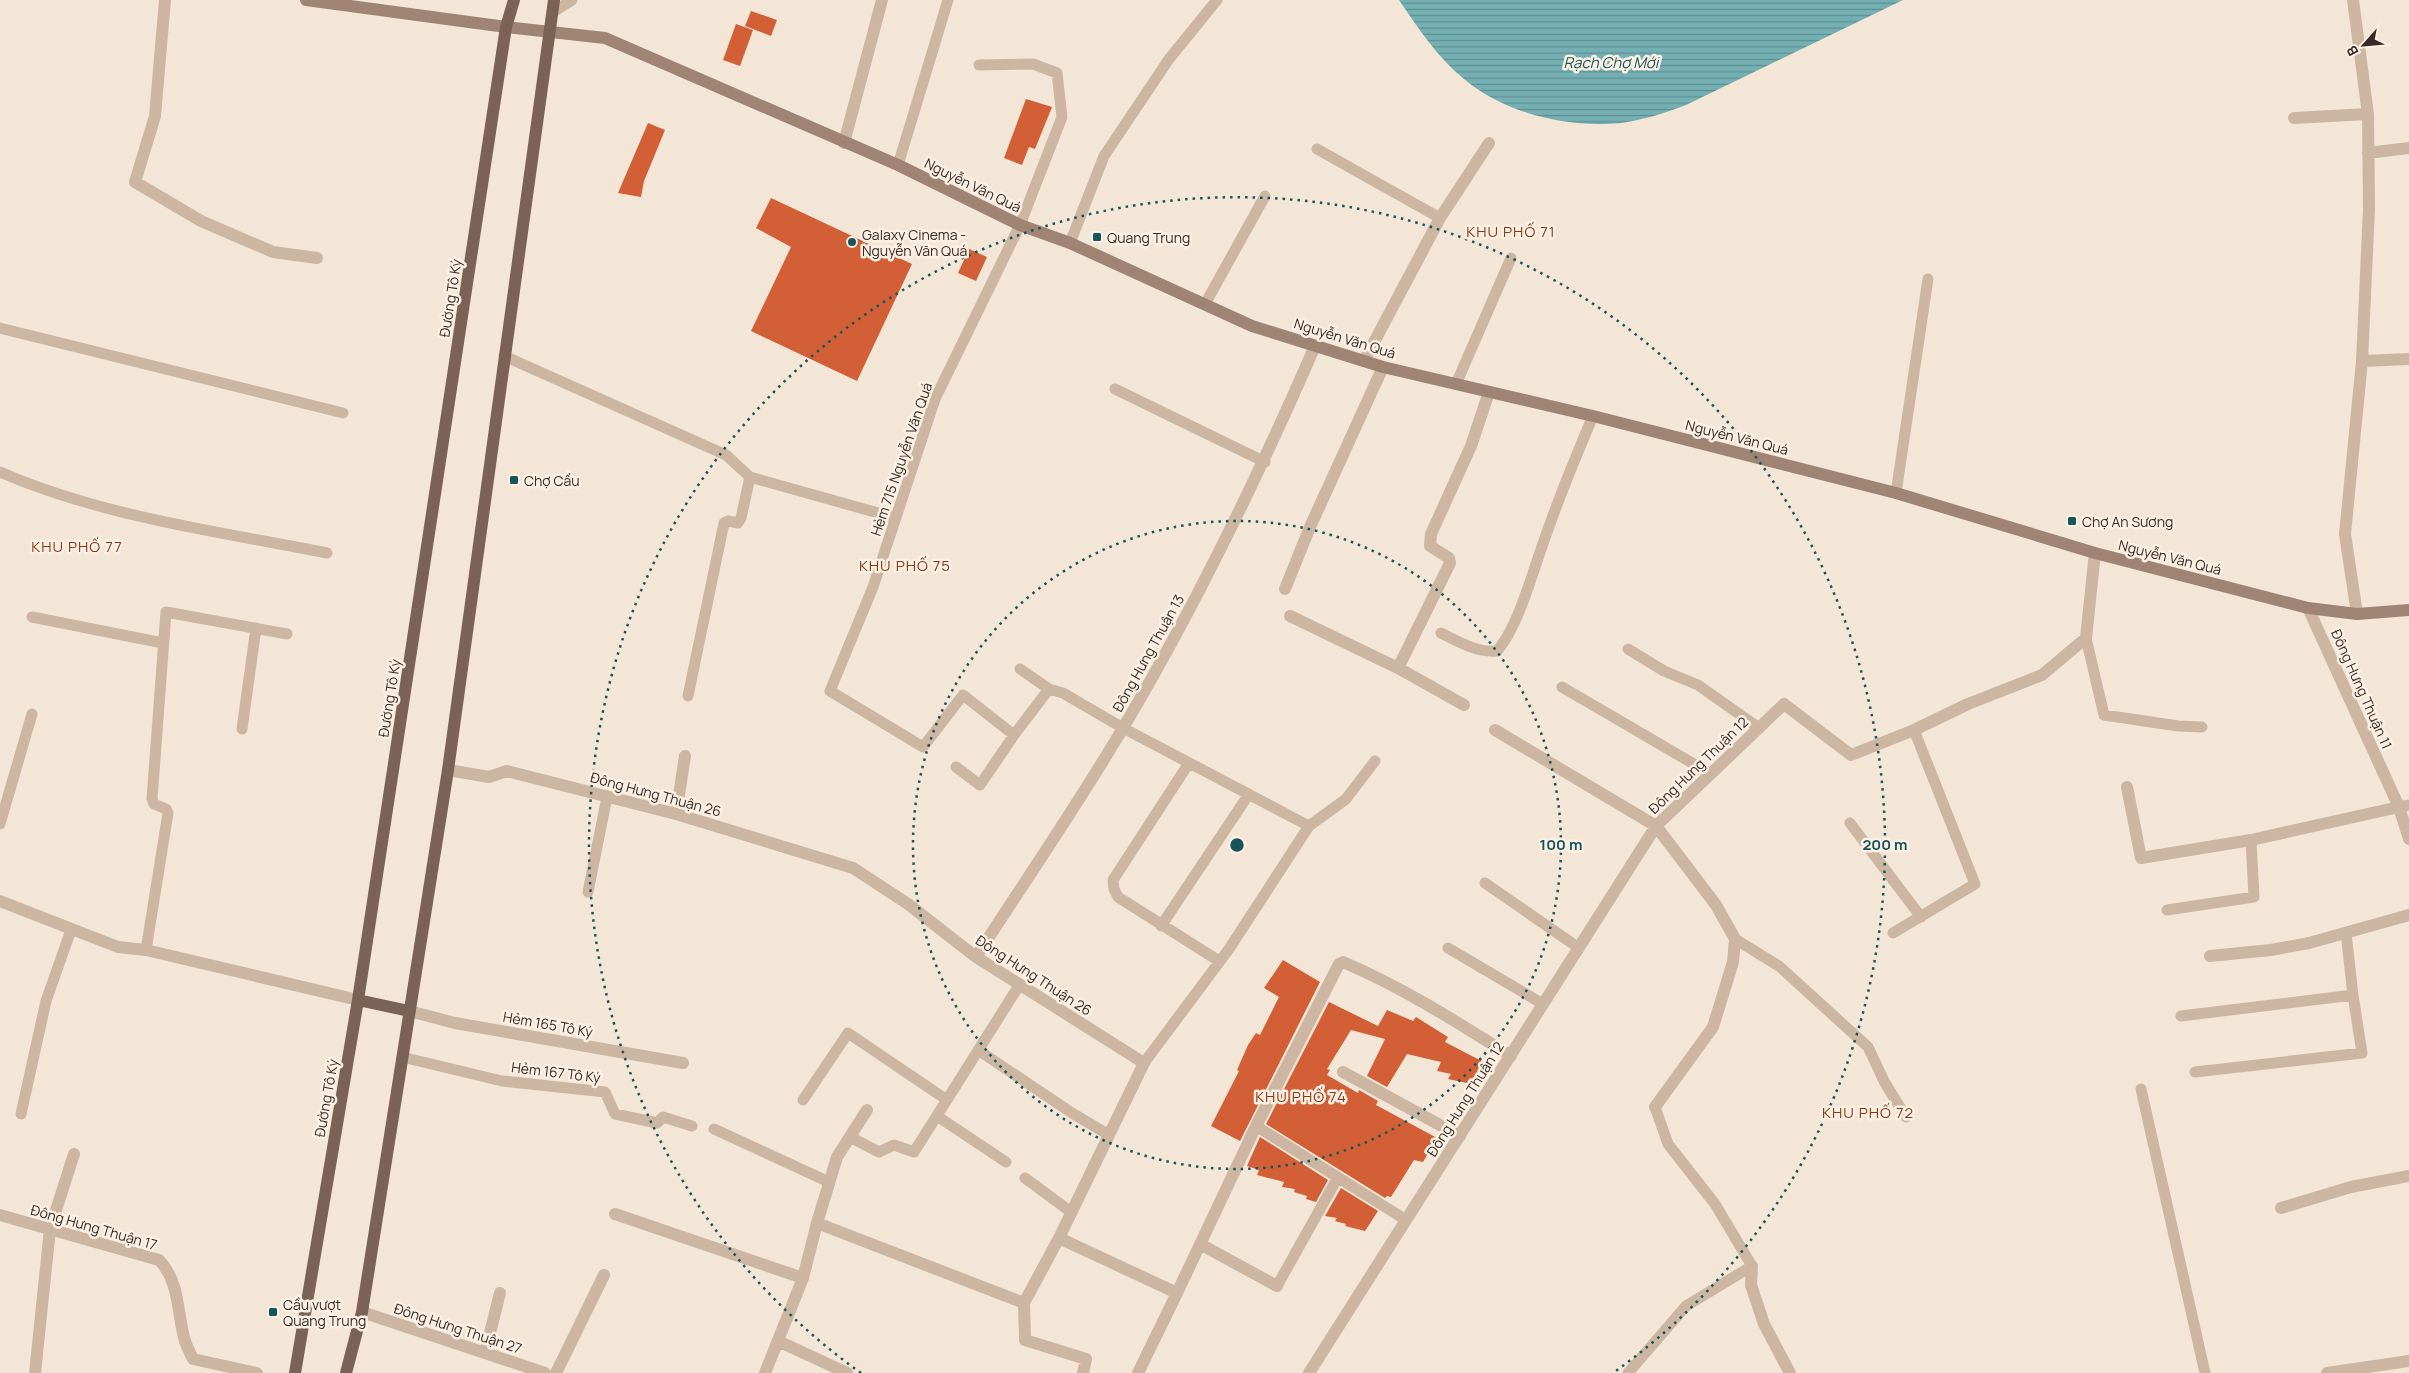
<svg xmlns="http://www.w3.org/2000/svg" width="2409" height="1373" font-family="Manrope,sans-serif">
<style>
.water{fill:url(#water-rules)}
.building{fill:#d25f36}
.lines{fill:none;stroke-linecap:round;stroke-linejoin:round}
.service{stroke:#ccb6a2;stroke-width:11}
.minor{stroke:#ccb6a2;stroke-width:12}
.secondary{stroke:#a08473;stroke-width:12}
.primary{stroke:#7a6254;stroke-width:12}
.ring{fill:none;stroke:#17555b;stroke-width:2.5;stroke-dasharray:2.5 5}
.poi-dot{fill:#17555b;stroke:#fbf0e3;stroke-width:2}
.labels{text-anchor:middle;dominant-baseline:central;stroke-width:5;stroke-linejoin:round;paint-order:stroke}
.street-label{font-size:14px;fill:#362b25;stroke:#fbf0e3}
.poi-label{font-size:14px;fill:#362b25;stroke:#fbf0e3;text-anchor:start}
.water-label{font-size:15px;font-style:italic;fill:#17555b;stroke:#fbf0e3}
.neighbourhood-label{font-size:15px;letter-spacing:1px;fill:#8d3516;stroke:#fbf0e3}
.centre{fill:#17555b;stroke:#fbf0e3;stroke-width:2.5}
.ring-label{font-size:15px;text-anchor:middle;font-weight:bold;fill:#17555b;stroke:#fbf0e3;stroke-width:5;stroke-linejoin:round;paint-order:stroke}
</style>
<defs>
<pattern id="water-rules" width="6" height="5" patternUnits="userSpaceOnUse" patternTransform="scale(1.25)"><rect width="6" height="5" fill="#73afb3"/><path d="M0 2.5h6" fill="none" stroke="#5f8f91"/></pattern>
</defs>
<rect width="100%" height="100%" fill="#f3e6d7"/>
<!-- water -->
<path class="water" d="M1399,0H1903L1686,105C1665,113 1643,120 1621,123C1567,128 1506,114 1464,79C1437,57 1418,28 1399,0Z"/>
<!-- building -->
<path class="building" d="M751,11L777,20L771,36L745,26Z
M736,24L753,30L740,66L723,60Z
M1026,99L1052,107L1035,149L1029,147L1022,165L1004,158Z
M648,123L665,130L644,181L641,197L618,193Z
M771,198L912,264L857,381L751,331L791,247L756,228Z
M969,249L987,257L976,281L958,273Z
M1283,960L1320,982L1240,1141L1211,1126L1239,1071L1237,1070L1248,1045L1256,1033L1260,1035L1279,997L1264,988Z
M1329,1002L1378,1026L1387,1010L1413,1021L1416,1017L1448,1037L1445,1042L1493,1067L1481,1086L1448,1079L1451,1074L1437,1071L1441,1062L1407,1054L1387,1087L1367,1076L1385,1039L1351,1030L1327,1069L1330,1070L1327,1075L1358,1093L1359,1090L1378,1101L1376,1105L1437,1138L1423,1162L1414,1160L1391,1197L1387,1196L1385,1198L1266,1124Z
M1260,1137L1328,1180L1316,1202L1306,1199L1307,1196L1294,1192L1295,1189L1282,1187L1284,1182L1257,1175L1259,1170L1247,1166Z
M1341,1188L1378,1211L1365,1231L1345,1226L1346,1224L1335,1221L1337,1218L1325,1216Z"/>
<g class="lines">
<!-- service -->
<path class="service" d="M553,12L572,0
M979,65L1033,64L1057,73L1062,117L1020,225L935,399L873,587L830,691L923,747L963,695L1014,735
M1317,149L1440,218
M898,165L948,0
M1070,243L1104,156L1169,59L1217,0
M1205,304L1265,196
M0,328L343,413
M504,356L726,455L750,477L896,518
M1456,384L1511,258
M1115,389L1265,462
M0,472C104,517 217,531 327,553
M1896,493L1928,279
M32,617L163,643
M1441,633C1459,642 1477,653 1497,651C1519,626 1533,570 1545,538C1559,497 1576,456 1593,416
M2086,638L2104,715L2178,726L2202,727
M1628,649L1664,671L1698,685L1759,728
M1020,669L1049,689
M1562,687L1711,774
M688,696L724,523L728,521L738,523L741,518L750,477
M242,729L256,628
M1189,763L1113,880L1114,889L1118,897L1219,961
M956,767L980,785L1014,735L1049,689L1063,693L1123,728L1309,826L1229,949L1144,1063
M2399,807L2409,805
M1850,823L1921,917
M0,824L32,714
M1309,826L1346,799L1375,761
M1485,883L1579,948
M588,892L607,797
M2167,910L2254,897L2251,840
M1161,926L1249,794
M1893,933L1975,884L1914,730
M1735,939L1779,966L1868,1047L1885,1083L1906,1117
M1448,948L1543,1004
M146,950L168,813L166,809L154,804L152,799L166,612L287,634
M2181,1016L2353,995L2346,933
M978,1050L1072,1113L1109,1135
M402,1057L502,1081L605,1092L615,1114L657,1123L663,1117L692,1126
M2195,1072L2362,1053L2353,995
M2141,1089L2205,1373
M803,1100L848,1033L947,1100
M21,1114L46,1001L71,930
M937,1116L1006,1162
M1256,1126L1406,1220
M714,1129L829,1182
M850,1137L879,1152L894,1145L914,1152L1020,984
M1025,1178L1071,1212
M1277,1286L1338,1177
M1628,1373L1686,1306L1752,1266L1715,1204L1668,1144L1655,1107"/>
<!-- minor -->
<path class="minor" d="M165,0L155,116L135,182L201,221L273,252L317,258
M2353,0L2368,114L2369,208L2362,361L2345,534L2357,614
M2294,118L2368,114
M844,143L882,0
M2368,153L2409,148
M1364,361L1440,218L1489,143
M2362,361L2409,359
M1285,589L1310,527L1383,367
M2308,608L2399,807L2409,839
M1290,616L1398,668L1464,705
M1398,668L1450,563L1449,558L1430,546L1431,534L1471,446L1489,392
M1495,730L1656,826L1716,905L1735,939L1733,962L1713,1027L1655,1107
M448,770L489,777L507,771L676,814L853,868L908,904L976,957L1144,1063L1059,1238L1024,1303L817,1223
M2127,787L2141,858L2251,840L2399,807
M676,814L685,756
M0,901L118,947L146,950L358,1000
M2210,956L2271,950L2309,943L2409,915
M976,957C1025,881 1077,806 1123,728C1196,605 1258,477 1315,346
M409,1011L455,1023L683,1063
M1343,1072L1460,1136
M2281,1208L2351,1187L2409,1176
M615,1214L803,1278
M0,1215L159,1260C180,1281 177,1314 185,1341C187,1347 190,1353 193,1359L257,1373
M1059,1238L1177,1293L1138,1373
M1200,1244L1277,1286
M1752,1266L1751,1285L1764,1324L1790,1373
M1177,1293L1256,1126L1339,964L1343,962C1402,987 1457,1022 1511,1056
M1024,1303L1025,1340L1086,1359L1083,1373
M362,1312L545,1373
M778,1341L847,1373
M485,1353L500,1293
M35,1373L50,1229L74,1154
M556,1373L604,1275
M765,1373L803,1278L817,1223L837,1157L867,1110
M1309,1373L1656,826L1784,704L1851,755L1914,730L1968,704L2042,675L2086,638L2095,553
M2327,1373L2409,1361"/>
<!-- secondary -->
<path class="secondary" d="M306,0L506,27L605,38L898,165L1020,225L1070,243L1252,326L1383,367L1593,416L1896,493L2095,553L2308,608L2357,614L2409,610"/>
<!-- primary -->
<path class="primary" d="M358,1000L409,1011
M295,1373L358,1000L506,27L514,0
M346,1373L362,1312L448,770L554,0"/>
</g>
<!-- distance rings -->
<g class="ring">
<circle cx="1237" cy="845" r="324"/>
<path d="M861 1373A648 648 0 1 1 1613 1373"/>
</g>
<!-- markers -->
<g class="poi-dot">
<rect x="1092" y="232" width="10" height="10" rx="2.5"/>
<circle cx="852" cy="242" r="5"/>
<rect x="509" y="475" width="10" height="10" rx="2.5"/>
<rect x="2067" y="516" width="10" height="10" rx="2.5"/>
<rect x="268" y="1307" width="10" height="10" rx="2.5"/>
</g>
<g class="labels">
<!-- street labels -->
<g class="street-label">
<text transform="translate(973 185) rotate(26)">Nguyễn Văn Quá</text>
<text transform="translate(450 298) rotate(-81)">Đường Tô Ký</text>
<text transform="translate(1345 338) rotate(17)">Nguyễn Văn Quá</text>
<text transform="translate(1737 437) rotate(14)">Nguyễn Văn Quá</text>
<text transform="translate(901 459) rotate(-71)">Hẻm 715 Nguyễn Văn Quá</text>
<text transform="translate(2170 557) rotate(14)">Nguyễn Văn Quá</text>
<text transform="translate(1148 653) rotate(-61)">Đông Hưng Thuận 13</text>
<text transform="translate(2362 689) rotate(66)">Đông Hưng Thuận 11</text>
<text transform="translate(389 698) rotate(-81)">Đường Tô Ký</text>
<text transform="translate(1698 765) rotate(-44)">Đông Hưng Thuận 12</text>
<text transform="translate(656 794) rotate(15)">Đông Hưng Thuận 26</text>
<text transform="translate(1034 975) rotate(33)">Đông Hưng Thuận 26</text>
<text transform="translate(548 1024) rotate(10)">Hẻm 165 Tô Ký</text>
<text transform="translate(556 1072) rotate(7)">Hẻm 167 Tô Ký</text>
<text transform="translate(326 1098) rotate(-80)">Đường Tô Ký</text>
<text transform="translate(1465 1099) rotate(-58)">Đông Hưng Thuận 12</text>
<text transform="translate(94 1227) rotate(16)">Đông Hưng Thuận 17</text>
<text transform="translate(458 1328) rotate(18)">Đông Hưng Thuận 27</text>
</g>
<!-- poi labels -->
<g class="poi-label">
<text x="862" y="234">Galaxy Cinema -<tspan x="862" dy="16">Nguyễn Văn Quá</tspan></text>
<text x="1107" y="237">Quang Trung</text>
<text x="524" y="480">Chợ Cầu</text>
<text x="2082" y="521">Chợ An Sương</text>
<text x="283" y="1304">Cầu vượt<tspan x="283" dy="16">Quang Trung</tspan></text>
</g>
<!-- water labels -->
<g class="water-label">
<text x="1611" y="62">Rạch Chợ Mới</text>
</g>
<!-- neighbourhood labels -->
<g class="neighbourhood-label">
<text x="1511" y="231">KHU PHỐ 71</text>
<text x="77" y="546">KHU PHỐ 77</text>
<text x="905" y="565">KHU PHỐ 75</text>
<text x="1301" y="1096">KHU PHỐ 74</text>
<text x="1868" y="1112">KHU PHỐ 72</text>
</g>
</g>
<circle cx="1237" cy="845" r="8" class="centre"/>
<g class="ring-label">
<text x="1561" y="850">100 m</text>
<text x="1885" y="850">200 m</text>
</g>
<!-- north arrow -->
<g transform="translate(2364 45) rotate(243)" stroke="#fbf0e3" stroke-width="4" paint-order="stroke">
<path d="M0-4L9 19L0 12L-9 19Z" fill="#362b25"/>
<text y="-8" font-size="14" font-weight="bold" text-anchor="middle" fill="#362b25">B</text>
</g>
</svg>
